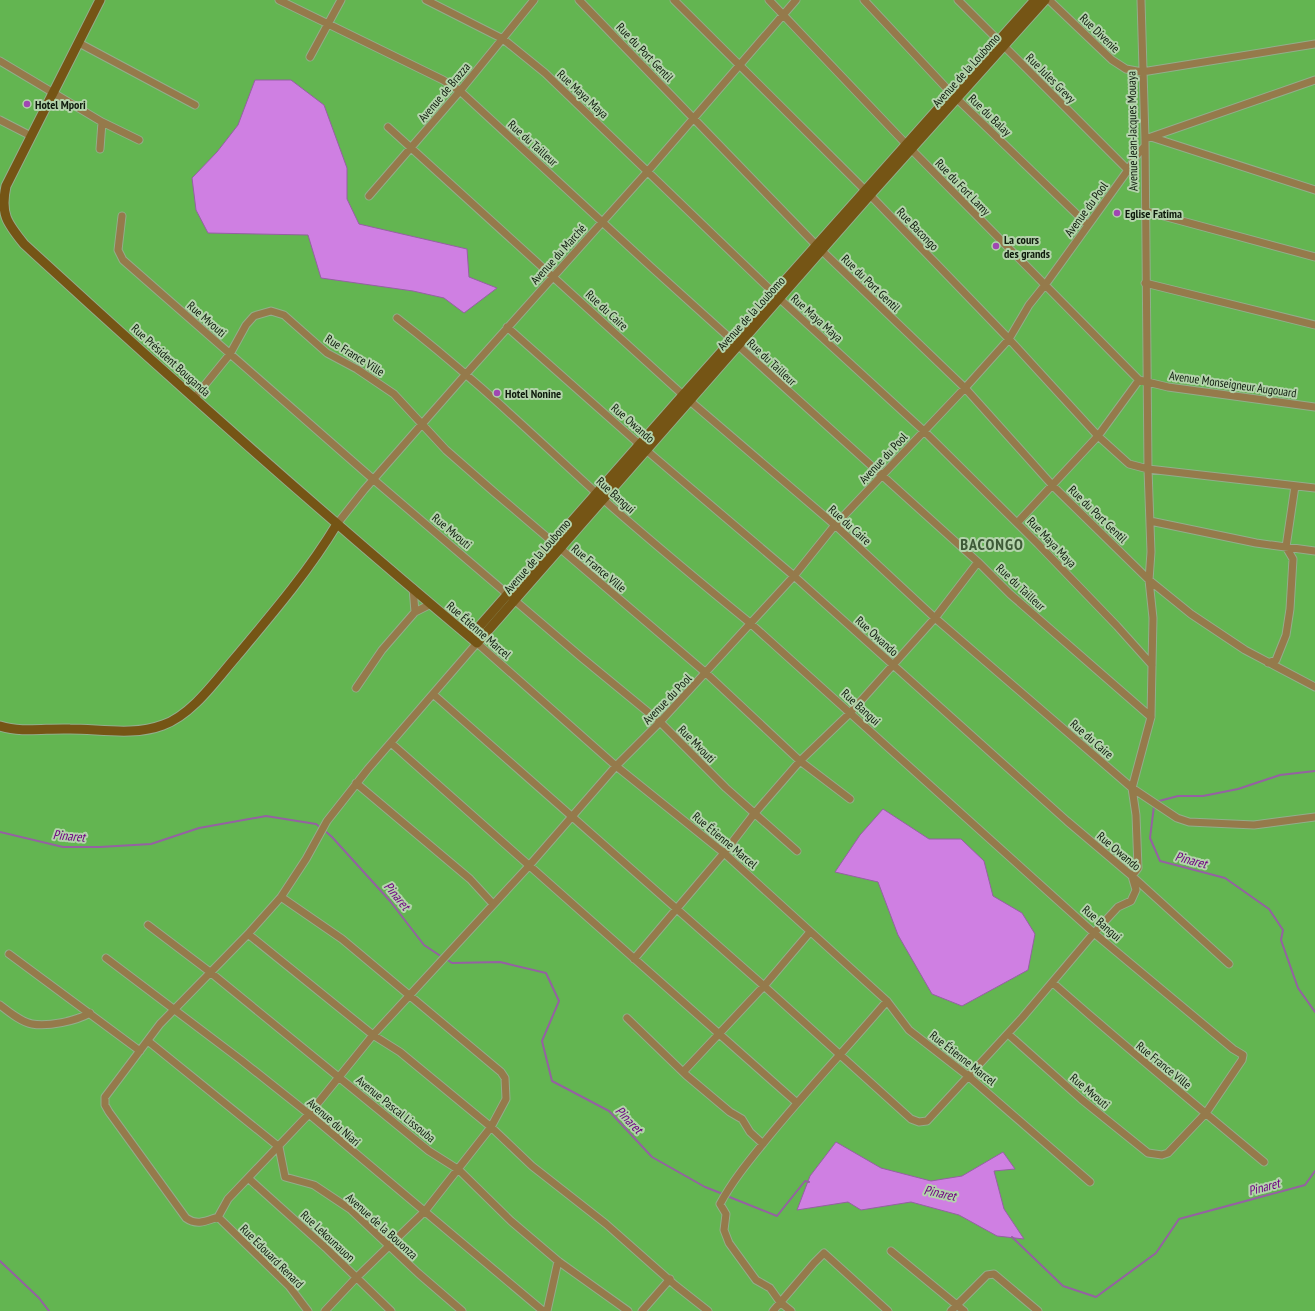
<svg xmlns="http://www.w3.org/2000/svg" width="1315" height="1311" font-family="'PT Sans Narrow',sans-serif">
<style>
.green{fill:#63b551}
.water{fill:#cf7fe2;stroke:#9561a2}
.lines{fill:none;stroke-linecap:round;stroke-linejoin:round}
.stream{stroke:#9561a2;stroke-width:2}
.street-casing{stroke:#92ae8b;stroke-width:9}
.secondary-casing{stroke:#92ae8b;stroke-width:11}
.street{stroke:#957a4b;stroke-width:7}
.secondary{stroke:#755515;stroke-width:9}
.poi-dot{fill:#a047b3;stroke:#b3d3ab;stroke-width:1.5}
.labels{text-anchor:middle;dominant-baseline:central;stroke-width:4;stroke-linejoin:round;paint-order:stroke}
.street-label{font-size:12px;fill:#0f1b0d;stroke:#b3d3ab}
.poi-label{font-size:12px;font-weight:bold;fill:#0f1b0d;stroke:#b3d3ab;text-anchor:start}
.water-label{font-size:13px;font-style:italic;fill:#6f0083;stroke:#b3d3ab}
.district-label{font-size:16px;font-weight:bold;letter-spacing:1px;fill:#3d5a37;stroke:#b3d3ab}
</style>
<rect width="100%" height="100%" fill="#b3d3ab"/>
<!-- green -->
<path class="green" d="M0,0H1315V1311H0Z"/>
<!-- water -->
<path class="water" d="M255,80H291L324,105L347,168V199L359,224L467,249L469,277L497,288L464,313L444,298L413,291L321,278L308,235L208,233L196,210L192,178L217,152L238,125Z
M883,809L929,839H961L984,861L993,896L1022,913L1035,934L1028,970L962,1006L932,994L898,935L878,882L835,872L860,835Z
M836,1142L881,1168L931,1181L962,1176L1003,1152L1015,1169L994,1171L1004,1209L1024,1239L997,1236L959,1215L911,1202L861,1210L848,1202L797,1210L810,1176Z"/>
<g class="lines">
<!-- stream -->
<path class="stream" d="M1157,803L1159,801L1178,796H1203L1238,789L1280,775L1315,771
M1154,806L1150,838L1160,861L1225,878L1269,909L1283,930L1281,940L1298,988L1315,1012
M324,830L332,837L390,901L424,945L442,957
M0,832L63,847H100L151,844L199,828L266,816L316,824L321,828
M446,959L452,963L500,962L546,973L559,1001L542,1041L552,1081L609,1111L652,1157L705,1187L723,1194
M727,1196L777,1216L805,1181L809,1182
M1012,1237L1063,1286L1096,1297L1156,1253L1179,1219L1305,1185L1315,1171
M0,1261L39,1298L49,1311"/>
<defs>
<path id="street" d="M279,0L443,80L460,91L650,266L978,562L1010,594L1151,717
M426,0L503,39L545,73L780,299L924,431L1038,544L1117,626L1152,665
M579,0L816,245L965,388L1053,486L1149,580L1191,614L1245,650L1315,687
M674,0L870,195L1009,339L1098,436L1129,464L1148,469L1315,488
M769,0L906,144L1139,380L1168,387L1315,407
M864,0L951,93L1088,225
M958,0L1128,170
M1049,0L1112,60L1126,69L1142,72L1315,44
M79,43L195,105
M310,57L341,0
M0,61L102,122L139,140
M0,120L31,136
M388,127L683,395L835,525L935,618L1132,788L1177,818L1189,822L1254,825L1315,817
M1151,137L1315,80
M1145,139L1151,137L1315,190
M100,149L102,122
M369,196L460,91L534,0
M1145,211L1315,257
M122,216L118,250L123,260L374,480L581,657L660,722L726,788L797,851
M1145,283L1315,325
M397,318C470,374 536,438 604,500C652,542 701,583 750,623L1094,933L1233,1049L1243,1055L1242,1060L1206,1113L1168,1153L1162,1155L1148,1153L1081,1099L1008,1034
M507,327L639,444L794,576L1067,821L1132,876L1229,964
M195,397L230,354L246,325L254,316L271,311L284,315L327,353L357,369L394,394L446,450L494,492L706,673L800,761L850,799
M1150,521L1256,543L1315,551
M1017,523L1098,436L1139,380
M337,524L364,490L466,374L648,171L796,0
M413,588L415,612
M1268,663L1276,660L1286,635L1290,609L1293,559L1286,547L1295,486
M356,688L382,650L415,612L431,604
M433,694L764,986L911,1119L919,1122L927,1121L1022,1018L1094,933L1118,907L1131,901L1136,890L1132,876L1138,868L1136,815L1132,788L1151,717L1152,665L1153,618L1149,580L1151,552L1148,469L1145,139L1141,0
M391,743L796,1102
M356,783L470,879L493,904
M281,897L342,939L501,1072L505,1078L506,1099L491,1127L425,1211L356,1278L325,1311
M148,925L210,972L429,1151L459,1170L511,1221L558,1261L628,1311
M248,934L373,1035L400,1052L491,1127L532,1166L606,1224L675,1285L708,1311
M9,954L140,1051
M106,958L241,1060L309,1114L543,1311
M634,959L724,853L754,814L800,761L850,713L935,618L978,562
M1053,983C1122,1044 1193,1103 1264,1162
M0,1005C9,1012 21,1022 32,1024C48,1027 76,1021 90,1013
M627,1018L686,1075L730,1112L742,1119L750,1132L763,1144
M148,1041L279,1147L285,1177L314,1185L350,1209L418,1273L462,1311
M684,1071L764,986L810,932
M248,1178L327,1249L391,1311
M1090,1182L968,1076L909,1030L887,1001L724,853L616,766L477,643L368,769L327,821L306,859L281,897L248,934L160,1024L105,1097V1105L109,1112L186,1218C197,1226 206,1221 218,1217L228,1199L309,1114L373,1035L528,867L616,766L660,722L794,576L835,525L965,388L1009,339L1029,305L1045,285L1128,170L1137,155L1144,147
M218,1217L289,1286L308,1311
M891,1251L964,1311
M547,1311L558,1261
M642,1311L670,1279
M773,1311L814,1263L824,1253L888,1311
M791,1311L780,1302L770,1288L756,1280L729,1243L724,1230L726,1214L720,1204C733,1180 749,1161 766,1140C805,1092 847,1048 887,1001
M951,1311L987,1275L994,1274L1038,1311"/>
<path id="secondary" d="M100,0L6,186C0,214 7,223 24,244C172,380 323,514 477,643L870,195L1045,0
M470,637L683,395L1035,0
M0,726C21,733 47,728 70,729C100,729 134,736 163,725C192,715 216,680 236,657C272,614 308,572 337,524"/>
</defs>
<!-- street casing -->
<use href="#street" class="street-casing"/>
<!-- secondary casing -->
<use href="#secondary" class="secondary-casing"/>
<!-- street -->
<use href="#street" class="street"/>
<!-- secondary -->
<use href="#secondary" class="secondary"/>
</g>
<!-- markers -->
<g class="poi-dot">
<circle cx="27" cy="104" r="4"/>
<circle cx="1117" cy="213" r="4"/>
<circle cx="996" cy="246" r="4"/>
<circle cx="497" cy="393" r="4"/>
</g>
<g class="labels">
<!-- street labels -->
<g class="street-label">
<text transform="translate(1100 33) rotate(44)">Rue Divenie</text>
<text transform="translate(645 52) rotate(46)">Rue du Port Gentil</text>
<text transform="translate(966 70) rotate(-48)">Avenue de la Loubomo</text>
<text transform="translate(1051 78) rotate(45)">Rue Jules Grevy</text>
<text transform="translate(444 92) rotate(-50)">Avenue de Brazza</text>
<text transform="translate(583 94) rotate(43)">Rue Maya Maya</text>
<text transform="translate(990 115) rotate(44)">Rue du Balay</text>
<text transform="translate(1132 131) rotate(-91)">Avenue Jean-Jacques Mouaya</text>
<text transform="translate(533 143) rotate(42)">Rue du Tailleur</text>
<text transform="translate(963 187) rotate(46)">Rue du Fort Lamy</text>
<text transform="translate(1086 209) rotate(-54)">Avenue du Pool</text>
<text transform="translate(918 229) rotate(46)">Rue Bacongo</text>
<text transform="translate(558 254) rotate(-48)">Avenue du Marché</text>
<text transform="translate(871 283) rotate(44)">Rue du Port Gentil</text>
<text transform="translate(607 310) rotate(43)">Rue du Caire</text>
<text transform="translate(751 313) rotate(-48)">Avenue de la Loubomo</text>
<text transform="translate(817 318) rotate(42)">Rue Maya Maya</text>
<text transform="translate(207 319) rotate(41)">Rue Mvouti</text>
<text transform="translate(355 355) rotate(32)">Rue France Ville</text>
<text transform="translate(171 360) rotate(42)">Rue Président Bouganda</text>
<text transform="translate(772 362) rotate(43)">Rue du Tailleur</text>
<text transform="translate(1233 384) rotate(8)">Avenue Monseigneur Augouard</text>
<text transform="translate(633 423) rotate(41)">Rue Owando</text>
<text transform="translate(883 458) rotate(-47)">Avenue du Pool</text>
<text transform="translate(616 495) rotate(42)">Rue Bangui</text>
<text transform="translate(1098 514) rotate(44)">Rue du Port Gentil</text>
<text transform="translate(850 525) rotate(42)">Rue du Caire</text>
<text transform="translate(452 531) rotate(40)">Rue Mvouti</text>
<text transform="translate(1052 542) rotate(46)">Rue Maya Maya</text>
<text transform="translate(537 556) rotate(-49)">Avenue de la Loubomo</text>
<text transform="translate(599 568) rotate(40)">Rue France Ville</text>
<text transform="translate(1021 587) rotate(43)">Rue du Tailleur</text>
<text transform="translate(479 630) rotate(41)">Rue Étienne Marcel</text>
<text transform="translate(877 636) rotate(42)">Rue Owando</text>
<text transform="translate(667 699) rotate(-46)">Avenue du Pool</text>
<text transform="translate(861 707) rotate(42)">Rue Bangui</text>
<text transform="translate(1092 739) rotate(41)">Rue du Caire</text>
<text transform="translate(697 744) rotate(45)">Rue Mvouti</text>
<text transform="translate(725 840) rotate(40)">Rue Étienne Marcel</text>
<text transform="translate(1119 851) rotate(40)">Rue Owando</text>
<text transform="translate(1102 923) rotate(41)">Rue Bangui</text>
<text transform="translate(963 1058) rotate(38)">Rue Étienne Marcel</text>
<text transform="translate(1164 1065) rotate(39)">Rue France Ville</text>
<text transform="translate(1090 1091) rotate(40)">Rue Mvouti</text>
<text transform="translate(396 1109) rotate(39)">Avenue Pascal Lissouba</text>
<text transform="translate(334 1122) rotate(41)">Avenue du Niari</text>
<text transform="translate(382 1226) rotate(42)">Avenue de la Bouonza</text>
<text transform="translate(328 1236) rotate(43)">Rue Lekounauon</text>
<text transform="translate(272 1256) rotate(45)">Rue Edouard Renard</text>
</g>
<!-- poi labels -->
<g class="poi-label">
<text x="35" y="104">Hotel Mpori</text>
<text x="1125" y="213">Eglise Fatima</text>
<text x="1004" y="239">La cours<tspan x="1004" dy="14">des grands</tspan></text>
<text x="505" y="393">Hotel Nonine</text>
</g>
<!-- water labels -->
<g class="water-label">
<text transform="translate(69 836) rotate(5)">Pinaret</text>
<text transform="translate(1191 860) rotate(15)">Pinaret</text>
<text transform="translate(397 896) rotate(50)">Pinaret</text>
<text transform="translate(629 1120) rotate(46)">Pinaret</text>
<text transform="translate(1264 1187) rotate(-15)">Pinaret</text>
<text transform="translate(940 1193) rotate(12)">Pinaret</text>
</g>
<!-- district labels -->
<g class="district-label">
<text x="992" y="544">BACONGO</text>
</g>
</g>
</svg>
